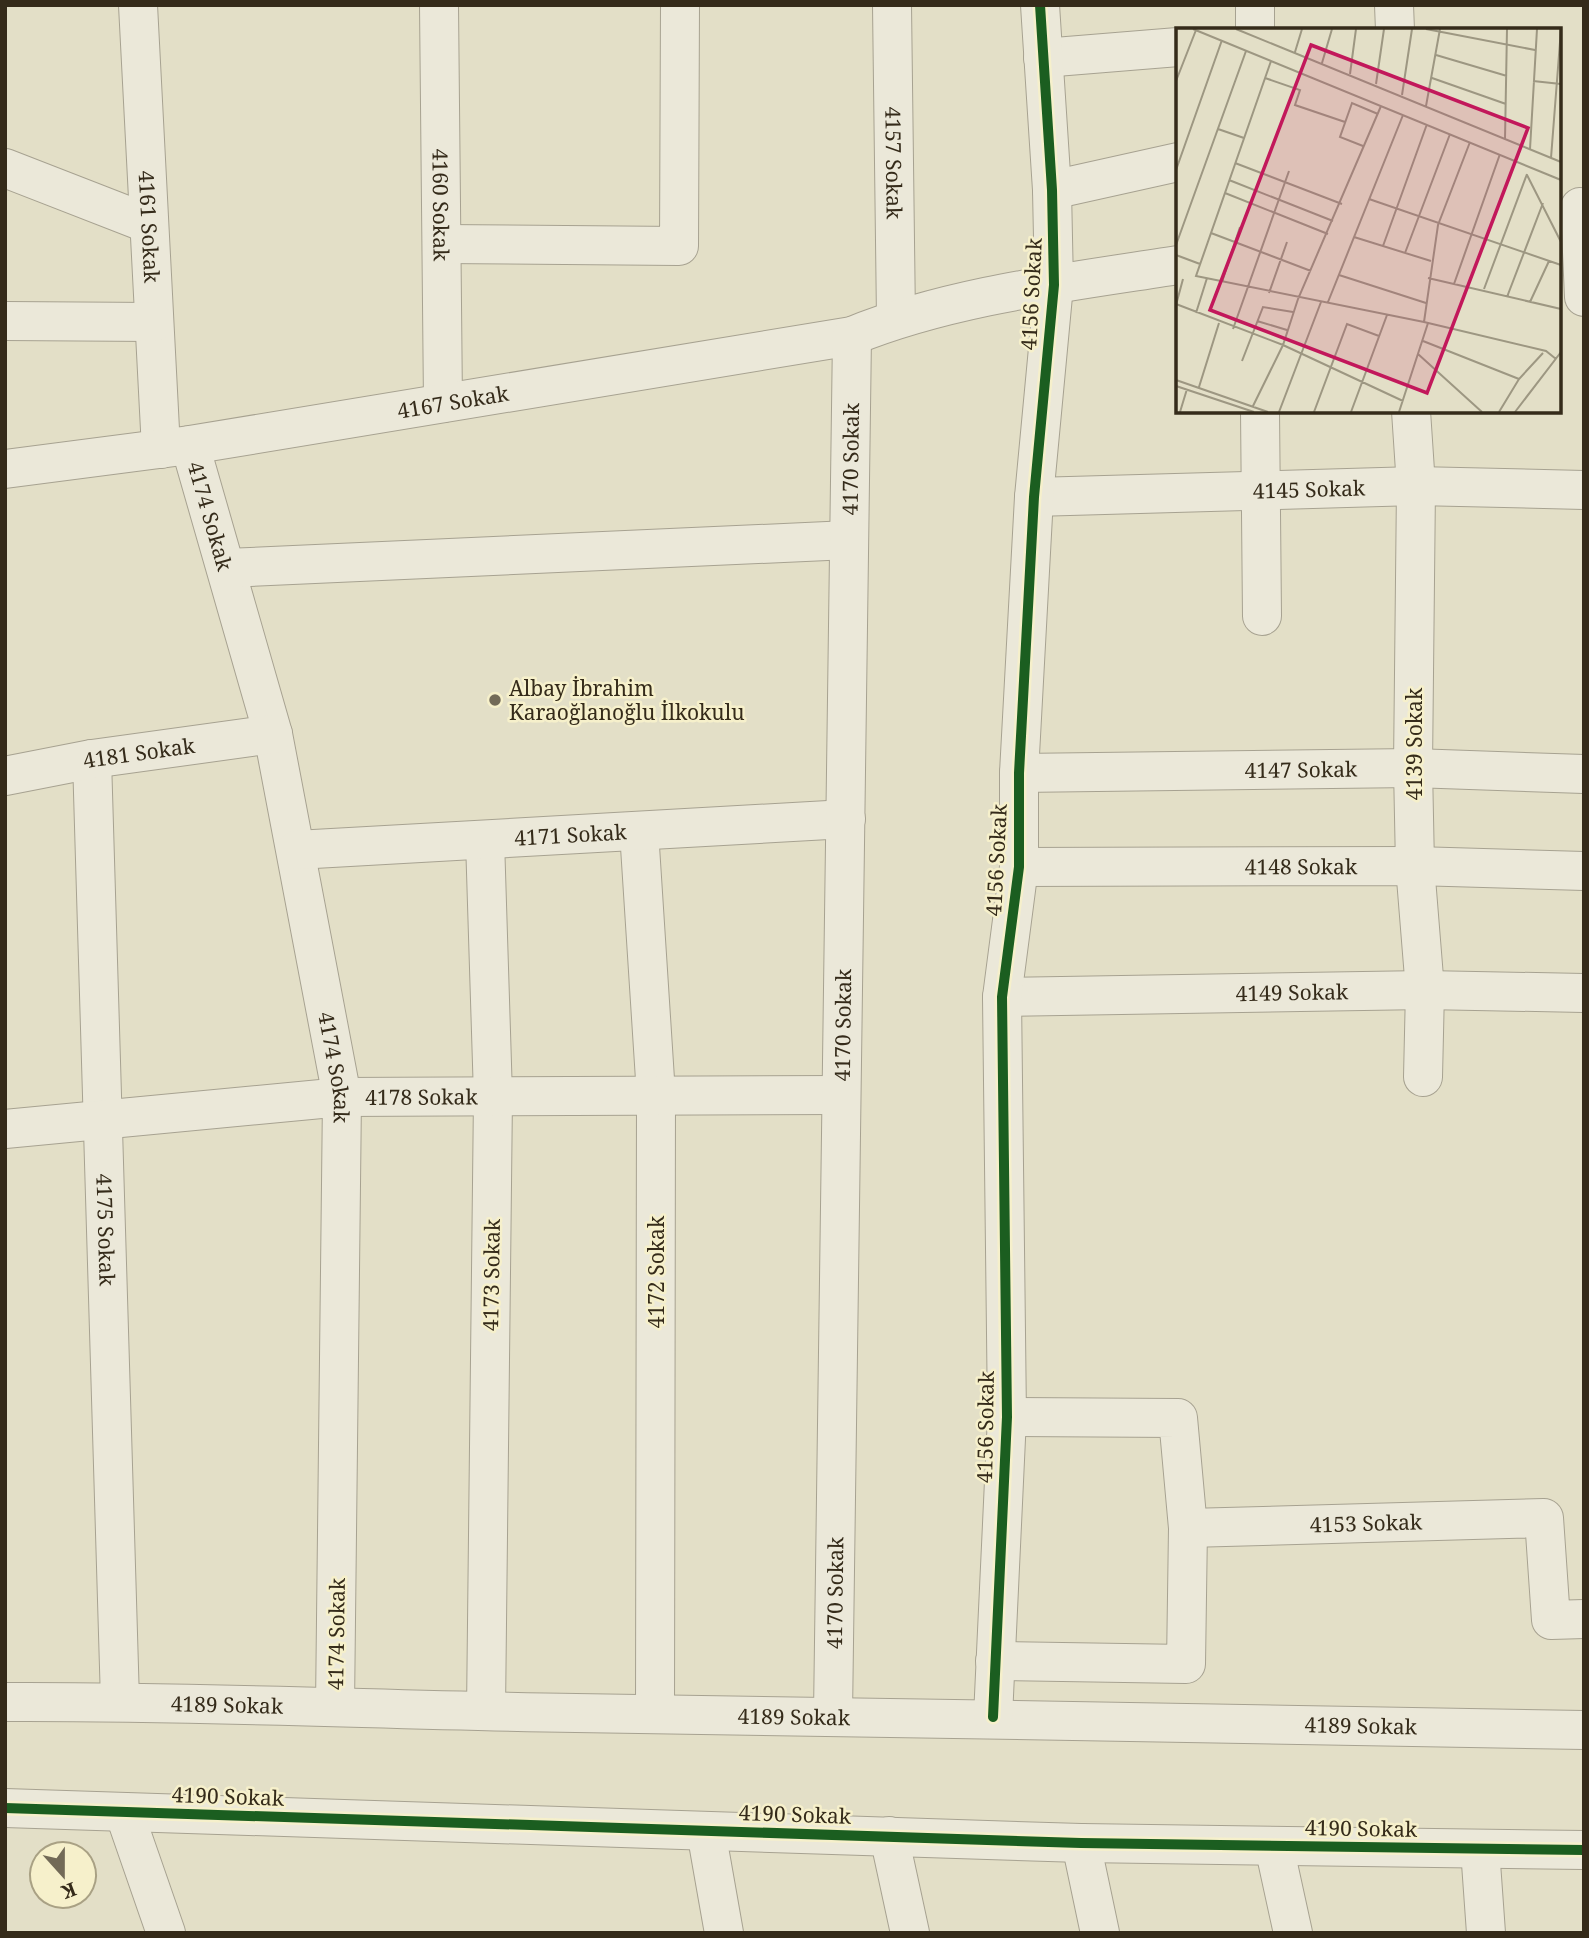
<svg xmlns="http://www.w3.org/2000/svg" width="1589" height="1938" font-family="'Noto Serif',serif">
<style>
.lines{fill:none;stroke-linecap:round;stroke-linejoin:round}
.minor-casing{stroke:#a7a291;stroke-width:40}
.minor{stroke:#ebe8d9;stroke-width:38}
.cycleway-casing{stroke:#f6f0cb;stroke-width:15}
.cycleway{stroke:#1b5e20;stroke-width:10}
.poi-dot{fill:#726a57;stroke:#f6f0cb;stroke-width:2.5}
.labels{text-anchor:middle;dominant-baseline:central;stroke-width:5;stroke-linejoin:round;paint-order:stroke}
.street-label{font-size:21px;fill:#352b1a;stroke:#f6f0cb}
.poi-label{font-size:21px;fill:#352b1a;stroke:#f6f0cb;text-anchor:start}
.inset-road{fill:none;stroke:#9d9782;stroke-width:2}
.view{fill:#c2185b;fill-opacity:0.15;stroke:#c2185b;stroke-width:3.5}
.inset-edge{fill:none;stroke:#352b1a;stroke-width:3.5}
</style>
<rect width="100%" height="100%" fill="#e3dfc7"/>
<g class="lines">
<defs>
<g id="minor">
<path id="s1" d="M138,5L161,449"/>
<path id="s2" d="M439,5L443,403"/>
<path id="s3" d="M892,5L896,319"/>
<path d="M1394,5L1395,30"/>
<path d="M1255,30V5"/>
<path d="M1043,58L1178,47"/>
<path d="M5,168L149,224"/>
<path d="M1052,190L1178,162"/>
<path d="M1580,207L1584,297"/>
<path d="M442,244L679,246L680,5"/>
<path d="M5,321L154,322"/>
<path d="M1260,411L1262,616"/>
<path d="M1411,411L1416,486L1413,768L1415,866L1425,990L1423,1077"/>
<path id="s4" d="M190,445L273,734L342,1097L335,1707"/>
<path id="s5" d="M5,469L190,445L852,336C953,295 1071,282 1178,265"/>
<path id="s6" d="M1034,497L1416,486L1584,490"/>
<path d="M226,568L849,540"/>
<path id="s7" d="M92,759L120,1701"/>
<path id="s8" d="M1019,773L1413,768L1584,774"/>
<path id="s9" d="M5,776L92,759L273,734"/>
<path d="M639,831L656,1095L655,1714"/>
<path d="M485,840L493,1096L486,1711"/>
<path id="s10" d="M296,850L846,819"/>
<path id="s11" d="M1019,867L1415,866L1584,871"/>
<path id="s12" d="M1002,997L1425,990L1584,993"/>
<path id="s13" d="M5,1129L342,1097L841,1095"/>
<path id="s14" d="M1188,1528L1544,1518L1551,1620L1584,1619"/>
<path d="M995,1661L1186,1664L1188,1528L1178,1418L1007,1417"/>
<path id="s15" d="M5,1702C196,1701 386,1710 576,1713C912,1719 1248,1722 1584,1730"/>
<path id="s16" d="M833,1715L852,336"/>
<path d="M993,1717L1007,1417L1002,997L1019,867V773L1034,497L1054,285L1052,190L1040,5"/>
<path d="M5,1808L1081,1843L1584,1850"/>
<path d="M124,1812L166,1933"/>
<path d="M706,1831L724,1933"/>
<path d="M889,1836L910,1933"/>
<path d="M1081,1843L1100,1933"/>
<path d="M1274,1846L1293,1933"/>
<path d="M1480,1849L1486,1933"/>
</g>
</defs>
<!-- minor casing -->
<use href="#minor" class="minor-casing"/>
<!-- minor -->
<use href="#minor" class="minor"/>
<defs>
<path id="cycleway" d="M993,1717L1007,1417L1002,997L1019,867V773L1034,497L1054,285L1052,190L1040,5
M5,1808L1081,1843L1584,1850"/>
</defs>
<!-- cycleway casing -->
<use href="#cycleway" class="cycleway-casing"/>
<!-- cycleway -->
<use href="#cycleway" class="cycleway"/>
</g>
<!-- markers -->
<circle class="poi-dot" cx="495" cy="700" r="7"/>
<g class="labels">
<!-- street labels -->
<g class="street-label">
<text stroke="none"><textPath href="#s3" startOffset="158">4157 Sokak</textPath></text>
<text stroke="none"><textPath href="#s2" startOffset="200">4160 Sokak</textPath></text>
<text stroke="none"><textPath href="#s1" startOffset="222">4161 Sokak</textPath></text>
<text transform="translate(1031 294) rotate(-87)">4156 Sokak</text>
<text stroke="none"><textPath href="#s5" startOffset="453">4167 Sokak</textPath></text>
<text stroke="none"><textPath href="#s16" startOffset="1256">4170 Sokak</textPath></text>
<text stroke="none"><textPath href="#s6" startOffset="275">4145 Sokak</textPath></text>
<text stroke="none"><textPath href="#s4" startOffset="74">4174 Sokak</textPath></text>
<text transform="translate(1414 744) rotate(-90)">4139 Sokak</text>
<text stroke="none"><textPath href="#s9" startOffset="136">4181 Sokak</textPath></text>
<text stroke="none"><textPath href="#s8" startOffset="282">4147 Sokak</textPath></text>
<text stroke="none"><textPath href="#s10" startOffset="275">4171 Sokak</textPath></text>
<text transform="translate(996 860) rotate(-87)">4156 Sokak</text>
<text stroke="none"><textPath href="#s11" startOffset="282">4148 Sokak</textPath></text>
<text stroke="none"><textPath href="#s12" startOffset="290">4149 Sokak</textPath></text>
<text stroke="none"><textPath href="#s16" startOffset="690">4170 Sokak</textPath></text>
<text stroke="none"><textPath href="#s4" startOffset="640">4174 Sokak</textPath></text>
<text stroke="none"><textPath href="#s13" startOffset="418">4178 Sokak</textPath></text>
<text stroke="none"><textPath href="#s7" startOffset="471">4175 Sokak</textPath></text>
<text transform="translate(656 1272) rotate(-90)">4172 Sokak</text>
<text transform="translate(491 1275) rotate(-89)">4173 Sokak</text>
<text transform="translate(985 1427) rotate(-89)">4156 Sokak</text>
<text stroke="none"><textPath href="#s14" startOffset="178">4153 Sokak</textPath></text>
<text stroke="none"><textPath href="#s16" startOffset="122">4170 Sokak</textPath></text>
<text transform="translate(336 1634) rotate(-89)">4174 Sokak</text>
<text stroke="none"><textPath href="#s15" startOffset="222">4189 Sokak</textPath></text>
<text stroke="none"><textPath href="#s15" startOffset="789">4189 Sokak</textPath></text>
<text stroke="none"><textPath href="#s15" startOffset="1356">4189 Sokak</textPath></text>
<text transform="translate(228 1796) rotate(2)">4190 Sokak</text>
<text transform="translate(795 1814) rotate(2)">4190 Sokak</text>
<text transform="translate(1361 1828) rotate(1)">4190 Sokak</text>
</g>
<!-- poi labels -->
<g class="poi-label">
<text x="509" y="688">Albay İbrahim<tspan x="509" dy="24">Karaoğlanoğlu İlkokulu</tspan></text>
</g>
</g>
<!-- overview -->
<g transform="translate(1176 28)">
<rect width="385" height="385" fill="#e3dfc7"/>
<path class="inset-road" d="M17,1L385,152M60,1L385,134M250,1L359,22M119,24L126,1M260,27L331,48M95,33L20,248L248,294L370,323L380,331M146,35L156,1M174,46L180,1M89,50L124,62L119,77L169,94M256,50L330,76M0,53L20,2M357,53L385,56M200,56L208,1M226,67L236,1M250,78L264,1M42,101L68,110M329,111L331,1M187,118L164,109L176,75L202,86M354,121L361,1M375,130L385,1M59,135L166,176M0,142L46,12M351,147L385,214M53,152L157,193M49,165L152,206M193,171L385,237M35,205L135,243M178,209L255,233M0,217L70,23M207,218L251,96M229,225L274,106M0,227L24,236M163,247L250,275M252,250L385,281M46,254L64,199M278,256L324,126M308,261L351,146M93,265L111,214M331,269L367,175M152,274L227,87M354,274L373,233M0,276L107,317L227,373M0,277L7,251M20,285L31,250M81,293L111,302M248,294L262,197L294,114M57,301L113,143M247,313L343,351M242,326L306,384M66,333L87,279L117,284M0,352L92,384M0,358L78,384M23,359L43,295M77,378L107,317L122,271L205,78M4,384L11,361M103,384L145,274M138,384L171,296L203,308M175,384L211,287M223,384L252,295M323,384L343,351L367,325M339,384L385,324"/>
<path class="view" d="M135,17L352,100L251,365L34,282Z"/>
<rect width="385" height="385" class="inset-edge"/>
</g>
<!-- border -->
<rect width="1589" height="1938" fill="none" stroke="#352b1a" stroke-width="14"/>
<!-- north arrow -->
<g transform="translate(63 1875) rotate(159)"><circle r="33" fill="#f6f0cb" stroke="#a9a184" stroke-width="2"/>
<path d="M0-5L12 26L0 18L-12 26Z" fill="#726a57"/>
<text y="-10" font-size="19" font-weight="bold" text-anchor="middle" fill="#352b1a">K</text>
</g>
</svg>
